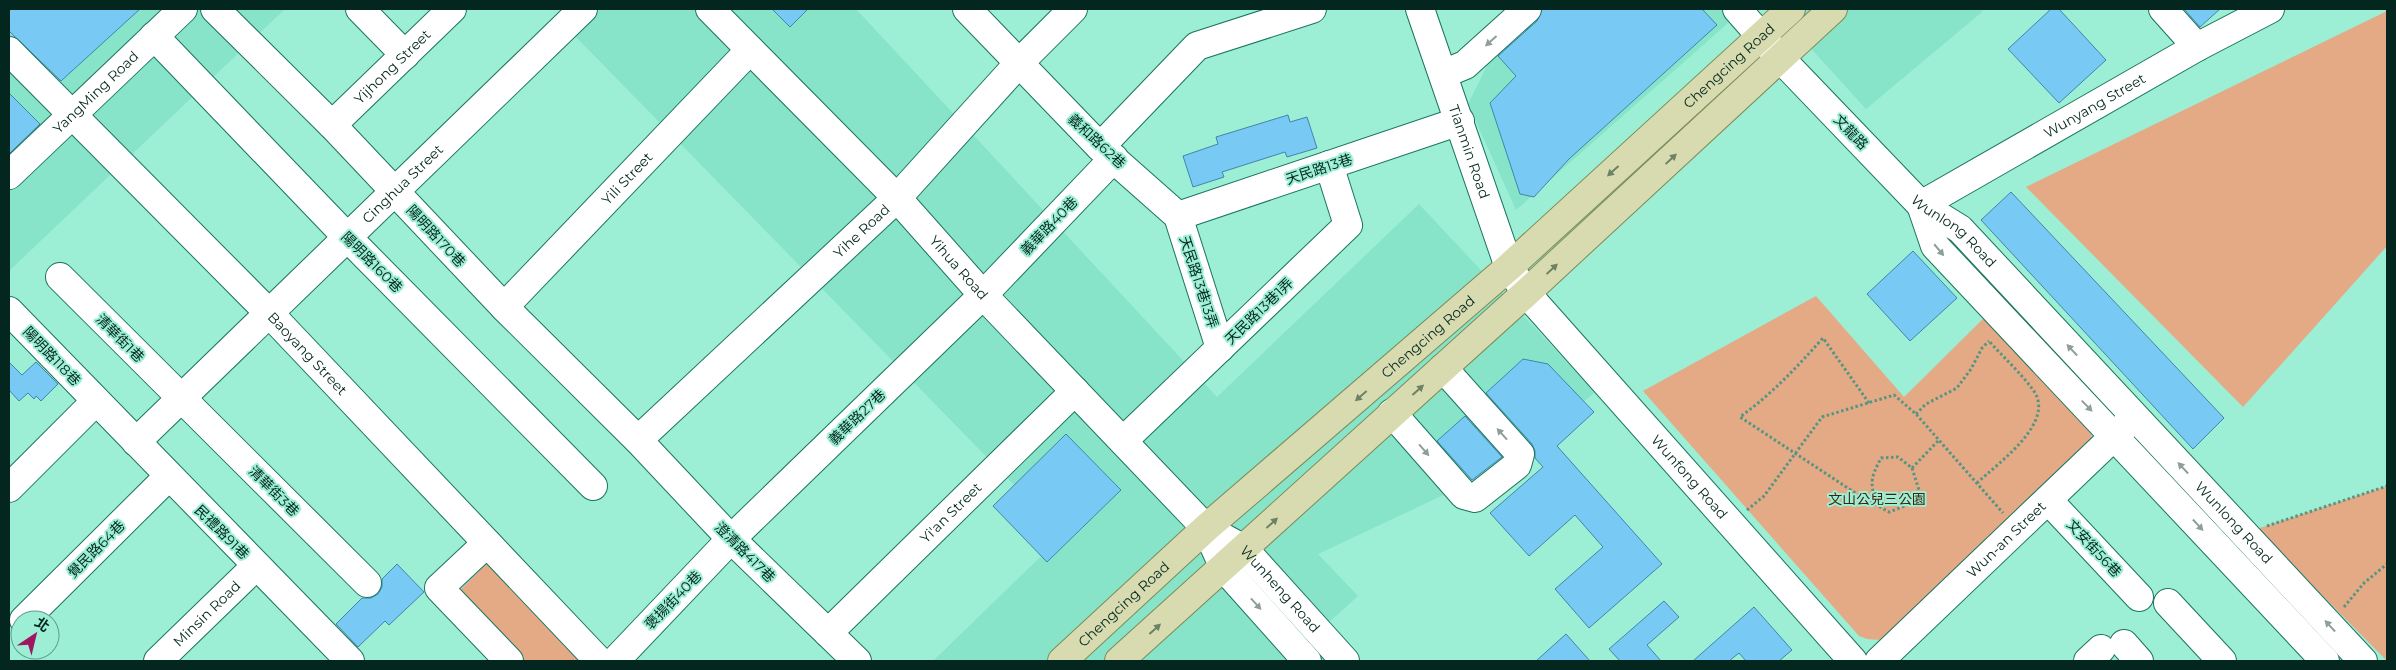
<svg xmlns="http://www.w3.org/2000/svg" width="2396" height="670" font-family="Montserrat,'Noto Sans TC',sans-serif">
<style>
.built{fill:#87e4c9}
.green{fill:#e4aa86}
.building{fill:#78c9f4;stroke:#4086a9}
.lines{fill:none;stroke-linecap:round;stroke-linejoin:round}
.minor-casing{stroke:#1a745f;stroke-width:30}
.major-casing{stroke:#7c8c59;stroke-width:30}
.path{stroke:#579482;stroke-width:3;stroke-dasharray:2.5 2.5;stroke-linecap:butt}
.minor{stroke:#fff;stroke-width:28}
.major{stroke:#d7dbaf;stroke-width:28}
.oneway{fill:#8e9e9a}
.oneway2{fill:#6d8166}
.labels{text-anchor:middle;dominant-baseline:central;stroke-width:4;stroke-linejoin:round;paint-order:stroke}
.street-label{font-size:14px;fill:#03271e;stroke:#9ceed5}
.park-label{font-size:14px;fill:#44220a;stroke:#9ceed5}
</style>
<rect width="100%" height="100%" fill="#9ceed5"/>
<!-- built -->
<path class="built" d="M9,9H285L9,271Z
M601,9H856L1217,397L1419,204L1595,392L1464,505L1450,492L1318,554L1358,596L1286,661H933L1063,535L574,35Z
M1549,9H1744L1516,210L1468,104L1489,62Z
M1775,9H1980L1982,12L1866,109Z"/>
<!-- green -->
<path class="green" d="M2387,11V246L2243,407L2026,187Z
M1816,296L1904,397L1990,312L2092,420L2091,444L1880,640L1867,639L1859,636L1643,391Z
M2387,486V661L2257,529Z
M487,563L584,661H522L456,594Z"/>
<!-- building -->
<path class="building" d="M9,9H140L61,81L9,31Z
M772,9H808L790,27Z
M1542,9H1702L1717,25L1569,159L1534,197L1520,194L1490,103L1516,76L1498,56L1537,21Z
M2051,9H2059L2106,60L2059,103L2008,49Z
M2184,9H2220L2200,27Z
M9,93L40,124L9,154Z
M1288,115L1290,122L1307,117L1317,148L1287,157L1285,152L1222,172L1224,177L1193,187L1183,156L1218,144L1216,137Z
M2011,192L2224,418L2193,449L1981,220Z
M1913,251L1957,298L1910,341L1867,294Z
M1523,359L1548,364L1594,412L1557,446L1662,564L1589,628L1555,589L1603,547L1575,515L1529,556L1490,513L1543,467L1535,458V451L1532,444L1486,393Z
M9,362L22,375L36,362L58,384L41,401L36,396L34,399L28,393L19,401L9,390Z
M1465,416L1502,457L1472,480L1437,441Z
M1066,434L1121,490L1047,562L993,506Z
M397,564L424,592L389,625L385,621L358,647L336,624L362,598H371L378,594L382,587V579Z
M1664,601L1679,617L1647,645L1661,661H1620L1609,649Z
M1754,607L1792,650L1779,661H1746L1739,653L1729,661H1693Z
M1566,634L1590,661H1536Z"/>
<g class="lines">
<defs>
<g id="minor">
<path d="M215,9L332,125L504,307L638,440L731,539L857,661"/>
<path d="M360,9L405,55"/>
<path id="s1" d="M710,9L897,198L983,295L1199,521L1206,528L1224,568L1307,661"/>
<path d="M967,9L1100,147L1178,216L1220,348"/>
<path id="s2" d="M1420,9L1509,267L1526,293L1853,661"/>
<path id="s3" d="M1737,9L1780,58L1921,205L1960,229L2363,661"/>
<path d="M2163,9L2197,47"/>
<path d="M154,36L347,237L593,486"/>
<path id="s4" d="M9,51L269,313L599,661"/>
<path d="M1443,74L1465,65L1527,9"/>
<path id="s5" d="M332,125L452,9"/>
<path d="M1100,147L1197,46L1312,9"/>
<path id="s6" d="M9,175L183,9"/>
<path d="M1921,205L1935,246L2325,661"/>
<path id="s7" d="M1921,205L2197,47L2270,9"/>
<path d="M1178,216L1460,121"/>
<path d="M60,277L367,583"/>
<path id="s8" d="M504,307L750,50"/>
<path d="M9,311L350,661"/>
<path d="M1392,413L1464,495L1475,498L1517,465L1520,454L1443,368"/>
<path id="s9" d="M638,440L897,198L1019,63L1073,9"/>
<path d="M1123,441L1348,225L1329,165"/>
<path id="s10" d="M136,442L583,9"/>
<path d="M9,488L96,401"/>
<path d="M2048,500L2139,597"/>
<path id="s11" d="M1222,537L1244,549L1345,661"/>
<path d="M487,543L439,588L509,661"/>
<path d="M2168,603L2222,661"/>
<path d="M24,620L168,477"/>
<path id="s12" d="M828,633L1075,391"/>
<path d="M2124,644L2139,661"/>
<path id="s13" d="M158,661L256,566"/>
<path d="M615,661L731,539L983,295L1114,158"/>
<path id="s14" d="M1879,661L2128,423"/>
<path d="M2088,661L2101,649"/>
</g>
<g id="major">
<path id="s15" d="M1062,661L1206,528L1509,267L1791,9"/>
<path d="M1119,661L1526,293L1833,9"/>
</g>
</defs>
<!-- minor casing -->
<use href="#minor" class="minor-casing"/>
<!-- major casing -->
<use href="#major" class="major-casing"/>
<!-- path -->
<path class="path" d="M1869,403L1823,338C1796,368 1773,393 1740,417L1857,494L1889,512L1905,506L1919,490L1912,468L1898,457L1881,458C1870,479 1869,485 1879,507
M1916,414L1926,404L1957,388L1971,369L1982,348L1989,341
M1912,468L1939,440
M1977,483C1998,463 2057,422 2033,390C2021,373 2003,357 1989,341
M1747,510L1764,496L1822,417L1894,395L1916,414L2003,513
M2267,526L2387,486
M2344,607L2364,583L2387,564"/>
<!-- minor -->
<use href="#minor" class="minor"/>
<!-- major -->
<use href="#major" class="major"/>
</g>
<!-- one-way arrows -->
<defs><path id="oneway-solid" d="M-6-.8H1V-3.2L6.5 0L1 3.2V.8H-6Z" transform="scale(1.25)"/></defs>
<g class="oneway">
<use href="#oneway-solid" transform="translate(1491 41) rotate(138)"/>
<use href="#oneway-solid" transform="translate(1939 250) rotate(50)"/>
<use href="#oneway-solid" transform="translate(2072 350) rotate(-133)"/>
<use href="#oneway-solid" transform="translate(2087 406) rotate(46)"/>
<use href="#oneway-solid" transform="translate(1502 434) rotate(-132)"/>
<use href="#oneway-solid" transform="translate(1424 450) rotate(49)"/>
<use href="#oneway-solid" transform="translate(2183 468) rotate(-133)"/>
<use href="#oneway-solid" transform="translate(2198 525) rotate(47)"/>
<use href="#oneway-solid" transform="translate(1256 604) rotate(48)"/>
<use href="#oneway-solid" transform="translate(2330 626) rotate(-133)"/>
</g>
<g class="oneway2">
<use href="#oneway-solid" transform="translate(1671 159) rotate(-43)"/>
<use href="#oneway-solid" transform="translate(1613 171) rotate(138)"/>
<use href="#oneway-solid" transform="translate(1552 269) rotate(-43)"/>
<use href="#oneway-solid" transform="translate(1418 390) rotate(-42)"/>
<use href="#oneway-solid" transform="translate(1361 396) rotate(139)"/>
<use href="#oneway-solid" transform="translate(1272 523) rotate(-42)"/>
<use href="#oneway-solid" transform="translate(1155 629) rotate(-42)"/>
</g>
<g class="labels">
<!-- street labels -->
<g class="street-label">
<text stroke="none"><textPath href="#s15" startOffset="894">Chengcing Road</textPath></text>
<text stroke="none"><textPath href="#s5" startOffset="84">Yijhong Street</textPath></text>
<text stroke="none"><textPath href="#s6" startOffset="120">YangMing Road</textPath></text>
<text stroke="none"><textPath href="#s7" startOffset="200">Wunyang Street</textPath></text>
<text transform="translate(1851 132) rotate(46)">文龍路</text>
<text transform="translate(1097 141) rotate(43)">義和路62巷</text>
<text stroke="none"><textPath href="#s2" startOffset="151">Tianmin Road</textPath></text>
<text transform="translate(1319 169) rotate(-18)">天民路13巷</text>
<text stroke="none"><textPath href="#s8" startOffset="178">Yili Street</textPath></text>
<text stroke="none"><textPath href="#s10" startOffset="371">Cinghua Street</textPath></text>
<text transform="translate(1049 226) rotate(-46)">義華路40巷</text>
<text stroke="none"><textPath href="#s9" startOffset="306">Yihe Road</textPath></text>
<text transform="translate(436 236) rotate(47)">陽明路170巷</text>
<text stroke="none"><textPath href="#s3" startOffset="311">Wunlong Road</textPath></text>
<text transform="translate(372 262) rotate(45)">陽明路160巷</text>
<text stroke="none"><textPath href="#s1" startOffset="359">Yihua Road</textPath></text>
<text transform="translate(1199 282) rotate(72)">天民路13巷13弄</text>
<text transform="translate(1259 311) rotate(-44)">天民路13巷1弄</text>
<text stroke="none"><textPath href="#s15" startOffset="489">Chengcing Road</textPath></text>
<text transform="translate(120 338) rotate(45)">清華街1巷</text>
<text stroke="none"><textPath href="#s4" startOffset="425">Baoyang Street</textPath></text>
<text transform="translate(52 356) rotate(46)">陽明路118巷</text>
<text transform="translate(857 417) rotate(-44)">義華路27巷</text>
<text stroke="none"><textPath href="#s2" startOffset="550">Wunfong Road</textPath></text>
<text transform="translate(274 491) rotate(45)">清華街3巷</text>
<text stroke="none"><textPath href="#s12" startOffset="172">Yi'an Street</textPath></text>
<text stroke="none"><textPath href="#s3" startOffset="716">Wunlong Road</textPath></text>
<text transform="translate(222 532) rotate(45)">民禮路91巷</text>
<text stroke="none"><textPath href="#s14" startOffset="176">Wun-an Street</textPath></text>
<text transform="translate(2094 548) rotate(47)">文安街56巷</text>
<text transform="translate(96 549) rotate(-45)">覺民路64巷</text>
<text transform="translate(745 552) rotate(45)">澄清路417巷</text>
<text stroke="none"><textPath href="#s11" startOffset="79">Wunheng Road</textPath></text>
<text transform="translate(673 600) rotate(-46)">褒揚街40巷</text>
<text stroke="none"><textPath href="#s15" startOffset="84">Chengcing Road</textPath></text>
<text stroke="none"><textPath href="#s13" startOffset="68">Minsin Road</textPath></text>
</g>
<!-- park labels -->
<g class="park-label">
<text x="1877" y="499">文山公兒三公園</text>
</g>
</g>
<!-- border -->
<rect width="2396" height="670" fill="none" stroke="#03271e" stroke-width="20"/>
<!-- north arrow -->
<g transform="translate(35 635) rotate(35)"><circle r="24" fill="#9ceed5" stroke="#5f9e8c"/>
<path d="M0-4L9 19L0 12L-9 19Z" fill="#9f1663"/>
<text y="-8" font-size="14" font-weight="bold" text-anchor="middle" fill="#03271e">北</text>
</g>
</svg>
